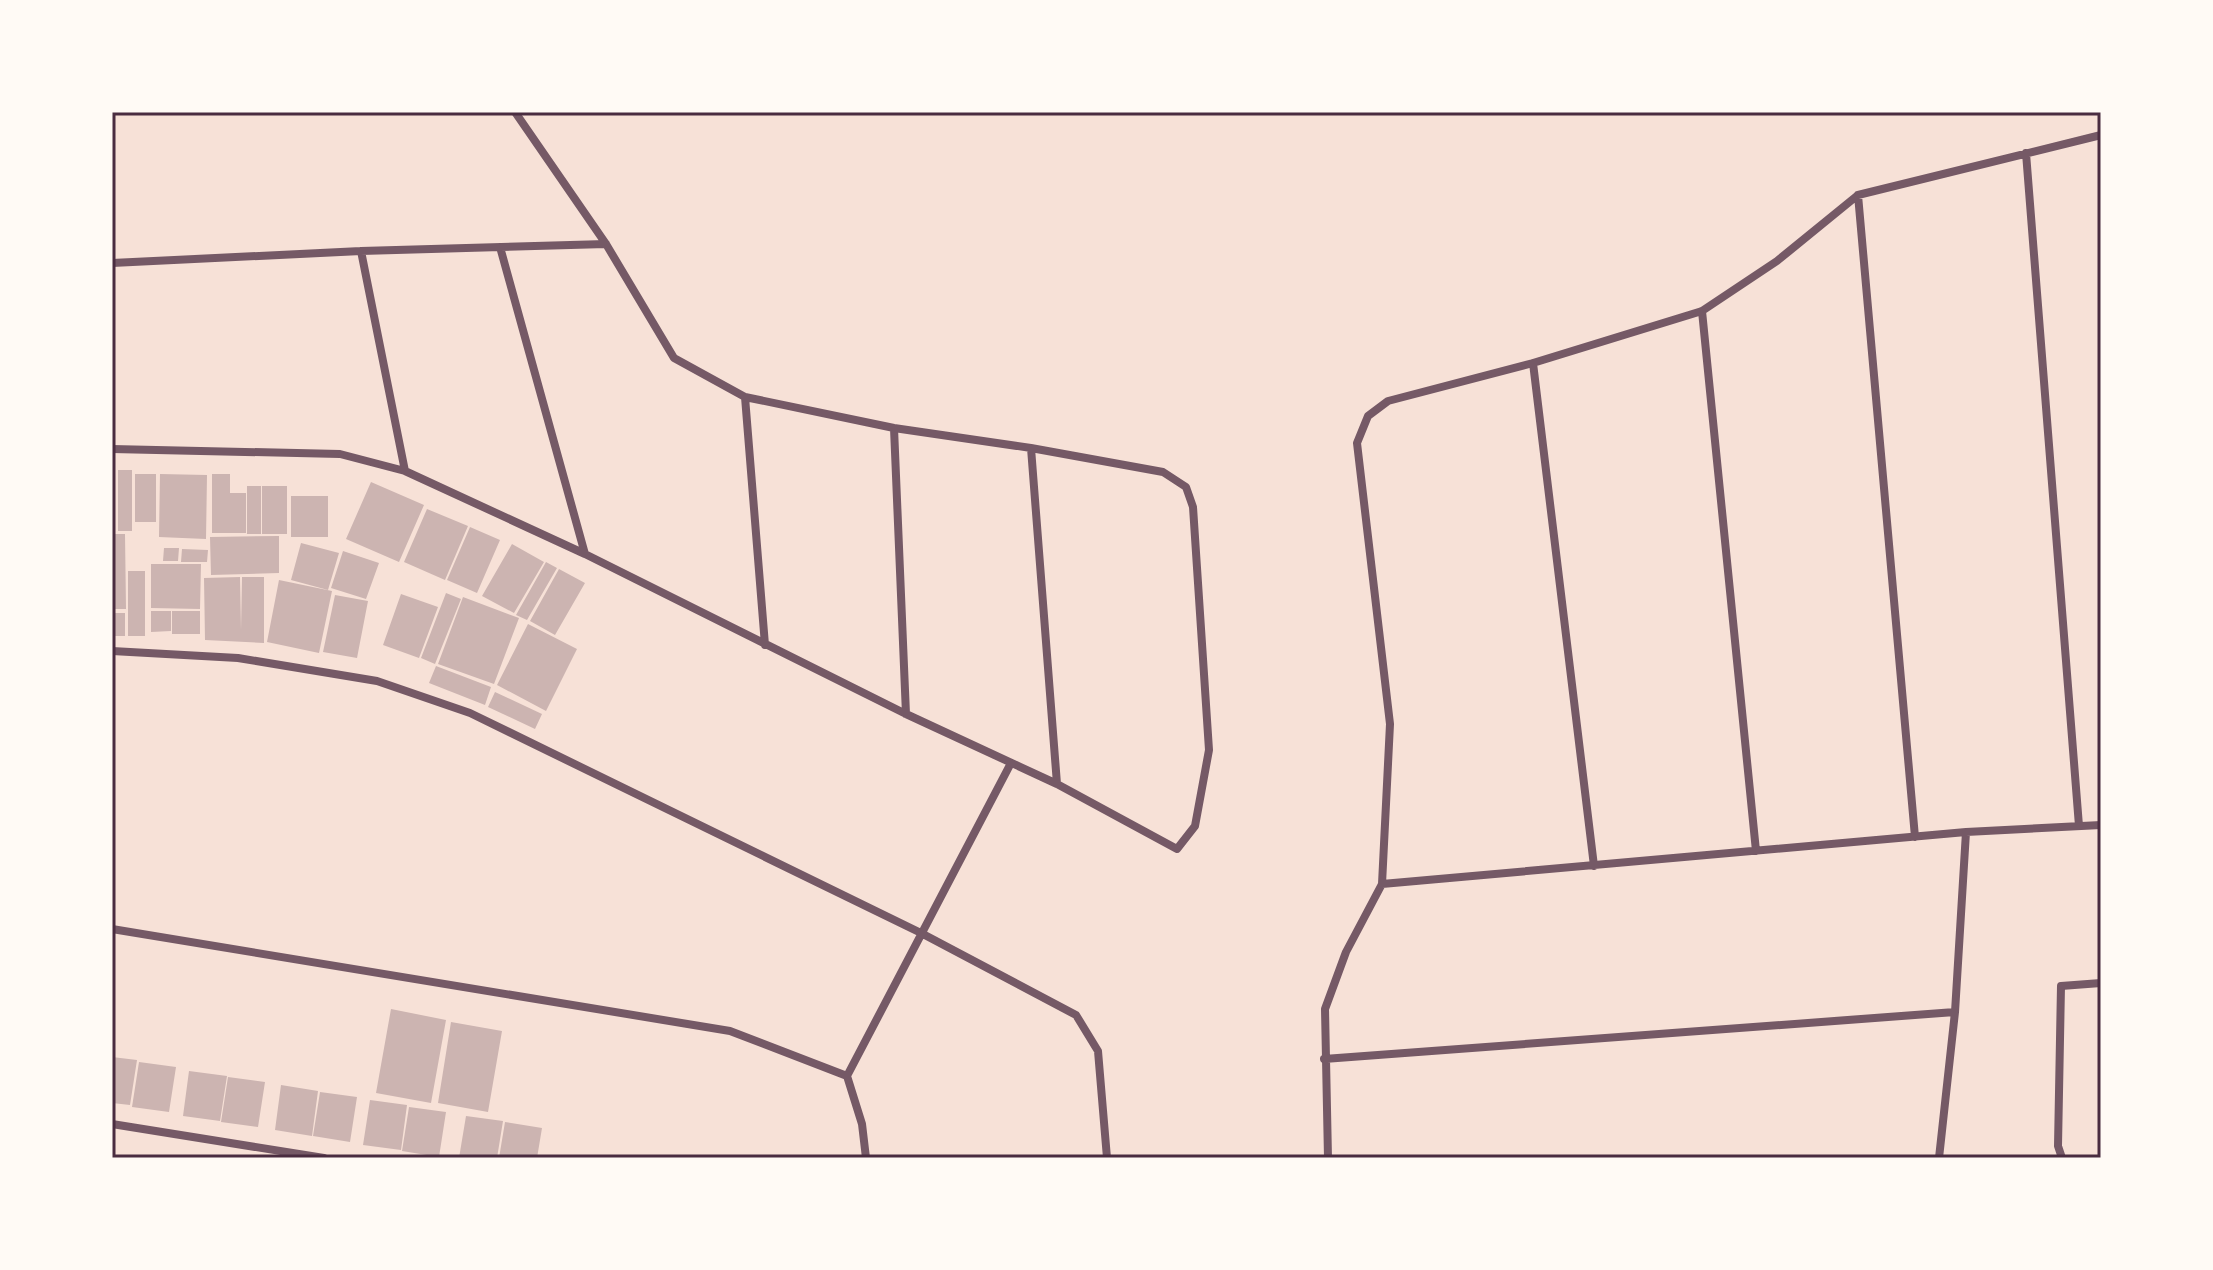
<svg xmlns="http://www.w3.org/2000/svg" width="2213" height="1270" font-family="'Asap Condensed',sans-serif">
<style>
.building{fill:#ccb4b1}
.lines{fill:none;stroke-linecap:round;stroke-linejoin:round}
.minor{stroke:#755966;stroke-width:8}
.neatline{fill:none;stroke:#4a2c40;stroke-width:3}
</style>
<rect width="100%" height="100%" fill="#f7e1d7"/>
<!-- building -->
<path class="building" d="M118,470H132V531H118Z
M135,474H156V522H135Z
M160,474L207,475L206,539L159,537Z
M212,474H230V493H246V533H212Z
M371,482L424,505L399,562L346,539Z
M247,486H261V534H247Z
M262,486H287V534H262Z
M291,496H328V537H291Z
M427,509L468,526L445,580L404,562Z
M470,527L500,540L477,593L447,580Z
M112,534H125L126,609H112Z
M279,536V573L211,575L210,537Z
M301,543L339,553L328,590L291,580Z
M512,544L544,562L514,613L482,596Z
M164,548H179L178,561H163Z
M182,549L208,550L207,562H181Z
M343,551L379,563L366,599L331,588Z
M546,562L557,568L527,620L516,615Z
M151,564H201L200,609L151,608Z
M559,569L585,583L555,635L530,621Z
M128,571H145V636H128Z
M240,577L241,630L242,577H264V643L205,640L204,578Z
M279,580L332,591L319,653L267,642Z
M446,593L461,599L435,664L421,658Z
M401,594L438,607L419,658L383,645Z
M335,595L368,601L357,658L323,652Z
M463,597L519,618L494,684L438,664Z
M151,611H171V631L151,632Z
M172,611H200V634H172Z
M112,613H125V636H112Z
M528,624L577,649L546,711L497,685Z
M436,666L491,687L485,705L429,683Z
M495,692L542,714L535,729L488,707Z
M391,1009L446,1020L431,1103L376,1093Z
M451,1022L502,1031L488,1112L438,1103Z
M112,1057L137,1060L130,1105L112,1103Z
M139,1062L176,1067L169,1112L132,1107Z
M189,1071L227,1076L220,1121L183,1116Z
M228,1077L265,1082L258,1127L221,1122Z
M281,1085L318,1091L312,1136L275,1130Z
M320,1092L357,1097L350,1142L313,1136Z
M370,1100L407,1105L401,1150L363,1145Z
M409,1107L446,1112L439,1157L402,1151Z
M466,1116L503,1121L497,1158H459Z
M505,1122L542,1128L537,1158H499Z"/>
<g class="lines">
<!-- minor -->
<path class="minor" d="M2026,153L2079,826
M1858,195L1915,837
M500,247L585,554
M361,251L405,471
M112,263L361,251L606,244
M1702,311L1756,851
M1533,363L1594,866
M745,397L765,645
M894,428L906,714
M1031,448L1057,784
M112,449L340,454L405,471L585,554L906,714L1057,784L1177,849L1195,826L1209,750L1193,507L1186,487L1163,472L1031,448L894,428L745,397L674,358L606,244L515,112
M112,651L238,658L377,681L470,713L921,933L1076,1015L1098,1051L1107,1158
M1382,884L1966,832L2101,825
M112,929L730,1031L847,1076
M1324,1059L1955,1012
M112,1124L324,1158
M866,1158L862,1124L847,1076L1011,763
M1328,1158L1325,1009L1346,952L1382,884L1390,724L1357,443L1368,416L1388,401L1533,363L1702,311L1777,261L1858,195L2101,135
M1939,1158L1955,1012L1966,832
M2062,1158L2058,1146L2061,986L2101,983"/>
</g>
<!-- border -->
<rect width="2213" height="1270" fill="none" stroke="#fffaf5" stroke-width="228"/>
<rect x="114" y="114" width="1985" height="1042" class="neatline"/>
</svg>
